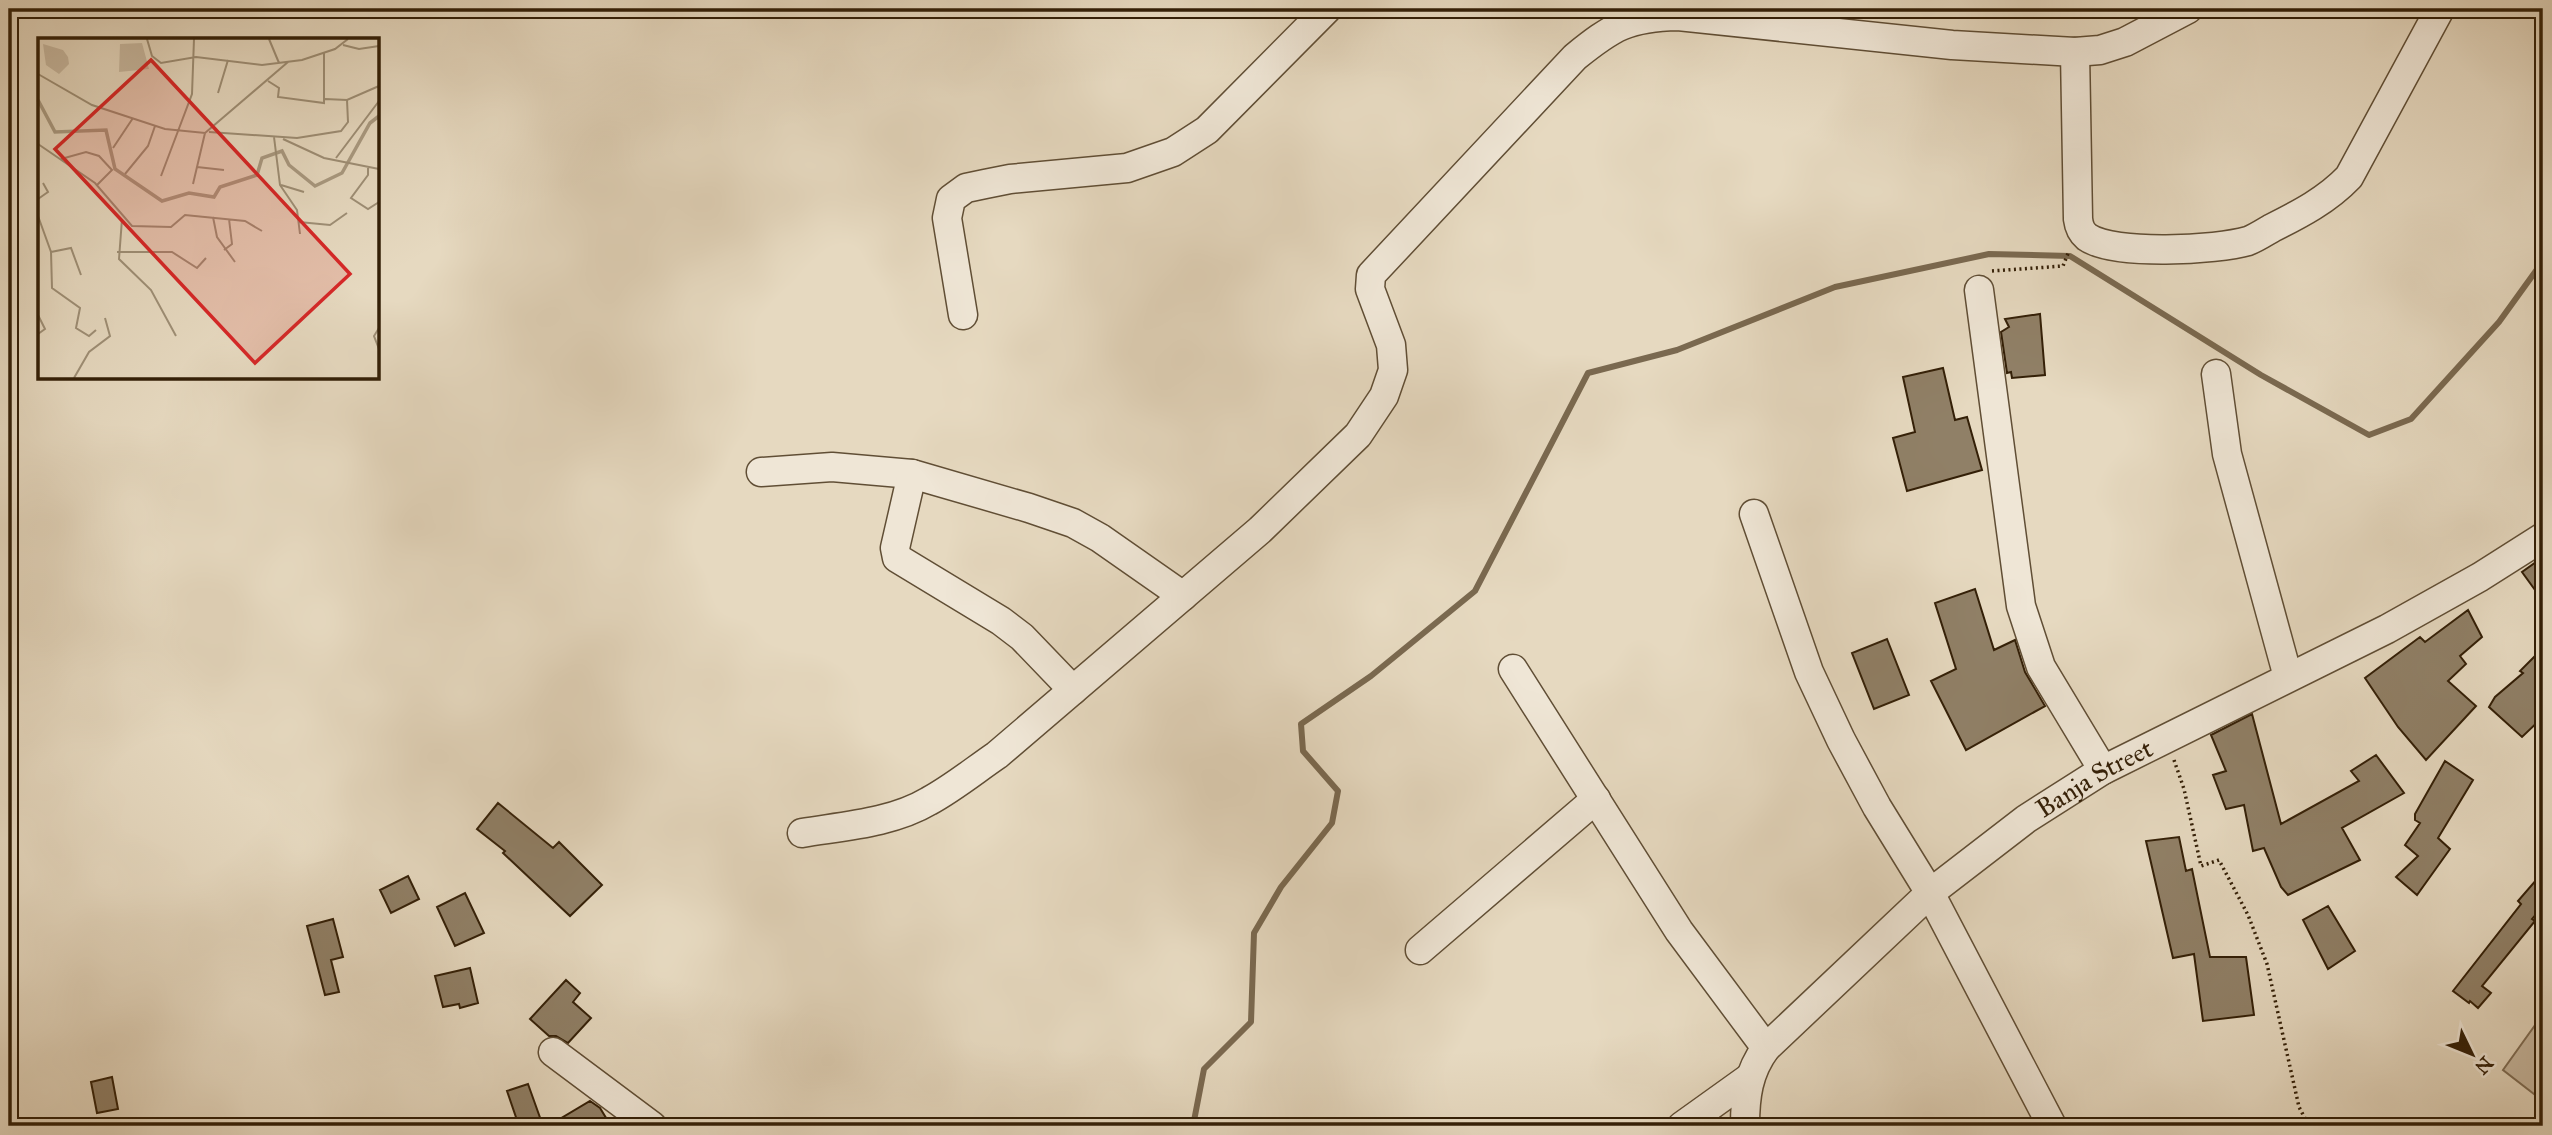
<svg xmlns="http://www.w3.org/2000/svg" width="2552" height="1135" font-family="'IM FELL Great Primer',serif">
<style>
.green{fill:#c8b9a1;stroke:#7e6c54;stroke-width:2}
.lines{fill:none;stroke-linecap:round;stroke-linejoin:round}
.stream{stroke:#7a6950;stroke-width:6}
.building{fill:#908067;stroke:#331f07;stroke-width:2}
.minor-casing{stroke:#604e35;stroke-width:31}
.path{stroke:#331f07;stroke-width:3.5;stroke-dasharray:2 3.5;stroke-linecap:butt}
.minor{stroke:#efe6d6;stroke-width:28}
.labels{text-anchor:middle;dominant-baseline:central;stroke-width:7;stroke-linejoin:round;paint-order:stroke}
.street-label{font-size:26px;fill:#331f07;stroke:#efe6d6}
.inset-river{fill:none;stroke:#a99a81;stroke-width:3.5}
.inset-road{fill:none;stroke:#9e8f76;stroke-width:2}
.view{fill:#d62828;fill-opacity:0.15;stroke:#d62828;stroke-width:3.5}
.inset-edge{fill:none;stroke:#331f07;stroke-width:3.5}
</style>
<rect width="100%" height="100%" fill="#e6d9c0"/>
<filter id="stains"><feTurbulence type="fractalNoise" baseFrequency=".00286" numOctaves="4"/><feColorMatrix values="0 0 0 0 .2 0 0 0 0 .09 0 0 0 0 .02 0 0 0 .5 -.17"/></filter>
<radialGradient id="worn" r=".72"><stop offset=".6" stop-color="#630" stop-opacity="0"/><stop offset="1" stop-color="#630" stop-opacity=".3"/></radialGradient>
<!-- green -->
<path class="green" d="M2543,1014V1101L2503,1070Z"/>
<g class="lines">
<!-- stream -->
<path class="stream" d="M1193,1126L1204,1069L1251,1022L1254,933L1281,887L1332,823L1338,791L1303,751L1301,724L1371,676L1475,591L1588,373L1677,350L1835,287L1989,254L2070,256L2261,375L2369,435L2411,419L2499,322L2543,261"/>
</g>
<!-- building -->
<path class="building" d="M2040,314L2045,375L2012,378L2011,372L2007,373L2001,332L2009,327L2005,319Z
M1943,368L1955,420L1967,417L1982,470L1907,491L1893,438L1915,432L1903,377Z
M2543,557V601L2522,572Z
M1975,589L1994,650L2015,640L2025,672L2045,706L1966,750L1931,681L1956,669L1935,603Z
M2468,610L2482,637L2460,656L2466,664L2448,681L2476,706L2426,760L2398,727L2365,678L2420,637L2425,642Z
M1887,639L1909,695L1874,709L1852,653Z
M2537,654L2543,666V717L2522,737L2489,707L2495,697L2523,673L2520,671Z
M2252,714L2281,824L2359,781L2351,771L2376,755L2404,793L2342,828L2360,860L2288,895L2281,887L2264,848L2253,851L2244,805L2226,809L2213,775L2226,771L2211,735Z
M2445,761L2473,780L2438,838L2450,849L2417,895L2396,877L2418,856L2405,845L2420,823L2415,820V814Z
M498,803L553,848L559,842L602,885L570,916L503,853L505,851L477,829Z
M2179,837L2186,871L2192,869L2210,957H2246L2254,1015L2203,1021L2194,954L2173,958L2146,841Z
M2543,872V906L2532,919L2535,921L2482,986L2491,993L2478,1008L2470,1001L2469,1003L2453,991L2521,904L2518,901Z
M408,876L419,899L391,913L380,890Z
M465,893L484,933L455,946L437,907Z
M2328,906L2355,951L2328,969L2303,920Z
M333,919L343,957L331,960L339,992L325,995L307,926Z
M470,968L478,1003L460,1008L459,1004L443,1007L435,976Z
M566,980L580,993L573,1002L591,1018L568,1043L556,1036H549L530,1019Z
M112,1077L118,1109L97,1113L91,1082Z
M528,1084L543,1126H519L507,1091Z
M590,1101L600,1108L611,1126H548Z"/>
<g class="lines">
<defs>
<g id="minor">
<path d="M2075,52L2078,219C2079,227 2081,232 2087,237C2114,256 2217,250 2248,241C2256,238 2265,232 2272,228C2300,214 2327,200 2349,177L2440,9"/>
<path d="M1979,290L2021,606L2041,667L2103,770"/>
<path d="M963,315L947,218L951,199L966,188L985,184L1010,179L1127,168L1173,152L1207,130L1327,9"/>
<path d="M2216,374L2227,454L2288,677"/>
<path d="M761,472L832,467L912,474L1029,508L1073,523L1100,538L1183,596"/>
<path d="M912,474L895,548L897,558L1001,621L1022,637L1073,690"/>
<path d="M1754,514L1809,672L1841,740L1877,807L1930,893L2052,1126"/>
<path d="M1513,669L1679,931L1766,1048"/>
<path d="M802,833C844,826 892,823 929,801C953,788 975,770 997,755L1260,530L1358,435L1384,396L1393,370L1391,345L1370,289L1371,275L1575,57C1612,27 1628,17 1678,16L1952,45L2075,52L2100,50L2125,42L2188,9"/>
<path d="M1420,950L1596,799"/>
<path d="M553,1052L652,1126"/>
<path d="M1682,1126L1749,1078"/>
<path id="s1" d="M1745,1126C1745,1097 1748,1072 1766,1048L1930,893L2026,819L2103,770L2387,629L2480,577L2543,537"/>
</g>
</defs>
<!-- minor casing -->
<use href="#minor" class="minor-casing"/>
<!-- path -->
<path class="path" d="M1992,271L2063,266L2069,251
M2174,760L2184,789L2201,866L2219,860L2248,915L2267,964L2299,1107L2309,1126"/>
<!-- minor -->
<use href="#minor" class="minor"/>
</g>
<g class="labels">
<!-- street labels -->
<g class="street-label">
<text stroke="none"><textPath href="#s1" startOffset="509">Banja Street</textPath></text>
</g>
</g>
<!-- overview -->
<g transform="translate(38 38)">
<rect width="341" height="341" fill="#e6d9c0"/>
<path d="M104,5L111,31L81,34L82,6ZM5,6L25,12L30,19L31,26L21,36L8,27Z" fill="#c8b9a1"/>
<path class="inset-river" d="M0,62L17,94L68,92L77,131L124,163L151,155L176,159L182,149L219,137L224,120L244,113L251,127L277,148L304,135L332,85L341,78"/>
<path class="inset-road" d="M109,1L114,18L123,25L158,19L224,27L264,22L297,11L310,1M231,1L241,25M305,7L321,11L341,8M0,36L54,67L127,91L167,95L250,24M230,43L241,50L240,59L286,65V15M180,55L190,22M287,61L309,62L341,48M171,94L259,100L303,93L310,84L309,62M236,99L242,147L259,172L262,196M245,101L286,120L341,131M0,106L57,145L94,188L133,189L147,177L207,183L224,193M75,110L95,80M298,120L341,63M23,121L48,114L61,118L74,132L59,147M159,129L186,132M330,130V137L313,160L330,171L341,164M87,136L110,108L117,88M123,138L154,56L156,1M155,146L167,95M243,147L266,154M0,161L10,154L5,145M0,178L13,214L14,250L42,270L38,290L51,298L58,292M175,179L179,199L197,224M84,181L81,221L113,252L138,298M261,184L292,187L309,175M186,212L194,206L191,181M13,214L33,210L43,237M79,214H134L159,230L168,220M0,277L7,291L0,296M341,290L336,298L341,311M36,340L51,314L72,298L67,280"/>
<path class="view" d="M113,22L312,236L217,325L17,111Z"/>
<rect width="341" height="341" class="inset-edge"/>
</g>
<!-- margin -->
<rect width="2552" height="1135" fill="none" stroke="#e6d9c0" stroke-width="35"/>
<rect x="10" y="10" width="2531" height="1114" fill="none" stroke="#331f07" stroke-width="3.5"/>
<rect x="18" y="18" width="2517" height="1100" fill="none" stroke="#331f07" stroke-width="2"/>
<!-- north arrow -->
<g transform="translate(2472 1054) rotate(133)" stroke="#efe6d6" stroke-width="5" paint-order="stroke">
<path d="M0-5L12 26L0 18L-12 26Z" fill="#331f07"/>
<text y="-10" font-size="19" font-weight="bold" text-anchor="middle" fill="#331f07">N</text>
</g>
<rect width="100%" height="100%" filter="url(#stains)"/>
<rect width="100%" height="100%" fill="url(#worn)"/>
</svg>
